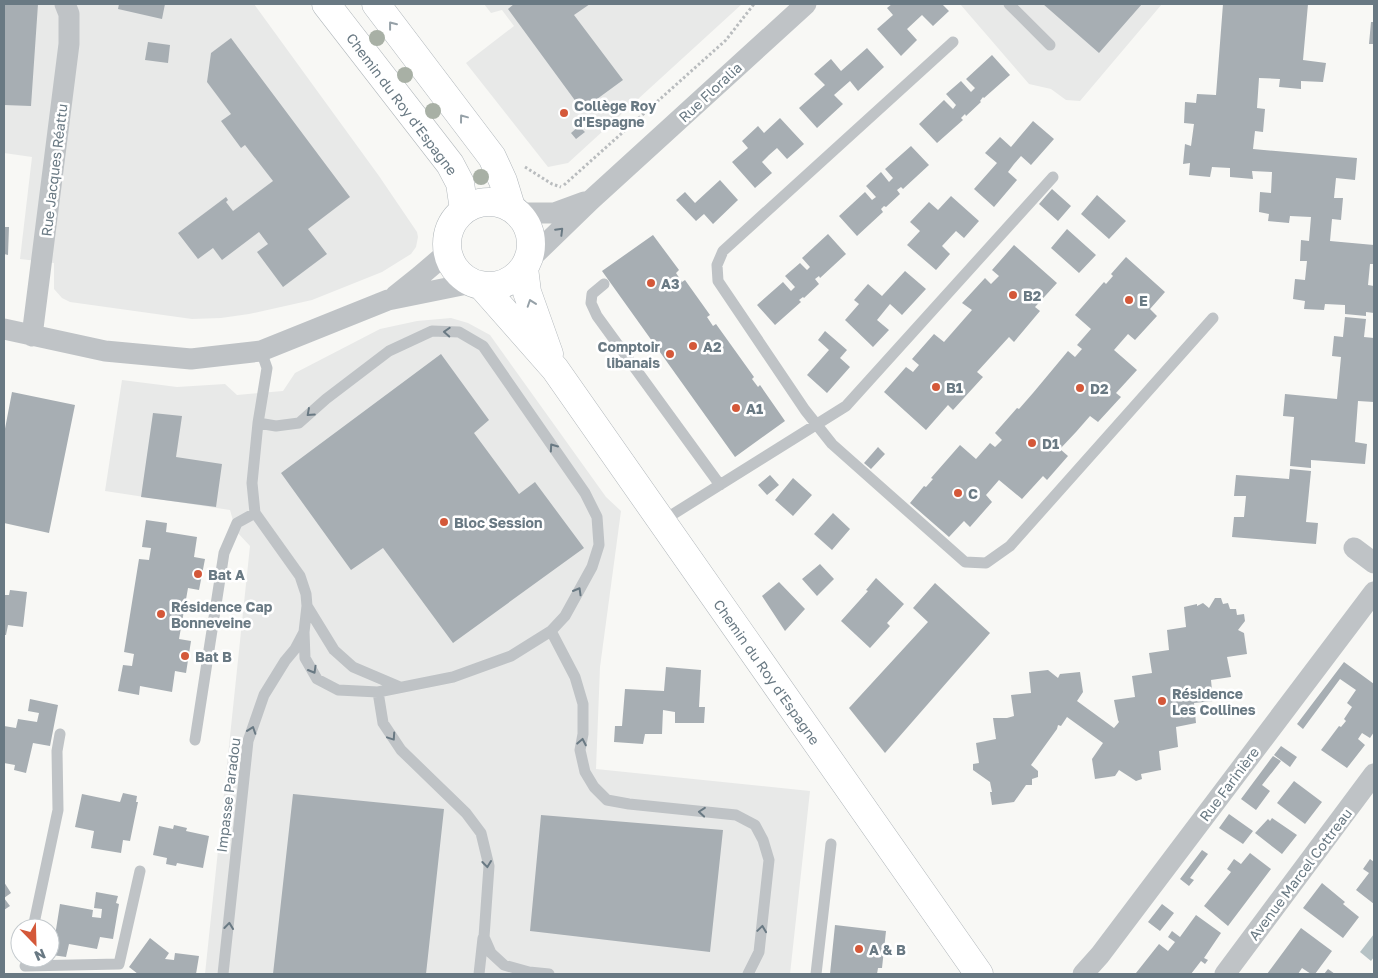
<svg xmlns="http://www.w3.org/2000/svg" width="1378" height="978" font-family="'Golos Text',sans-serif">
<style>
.built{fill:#e8e9e8}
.water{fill:#b6c2c5}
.building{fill:#a7aeb3}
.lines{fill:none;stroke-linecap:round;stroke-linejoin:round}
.secondary-casing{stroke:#b1b7bb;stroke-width:29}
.path{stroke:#b9bcbe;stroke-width:3;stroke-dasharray:2.5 2.5;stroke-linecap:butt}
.lane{stroke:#bfc3c6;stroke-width:11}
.street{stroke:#bfc3c6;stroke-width:21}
.secondary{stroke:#fff;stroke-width:28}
.tree{fill:#a8b0a5}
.oneway{stroke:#96a1a8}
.oneway2{stroke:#697983}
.poi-dot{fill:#d45839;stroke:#fff;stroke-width:2}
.labels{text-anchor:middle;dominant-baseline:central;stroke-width:5;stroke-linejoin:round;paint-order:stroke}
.street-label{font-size:14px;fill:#697983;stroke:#fff}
.poi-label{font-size:14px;font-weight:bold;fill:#697983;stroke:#fff;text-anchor:start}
</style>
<rect width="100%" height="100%" fill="#f8f8f5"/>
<!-- built -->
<path class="built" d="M4,4H254L379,176L417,232L418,237L416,247L411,254L382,272L312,300L249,314L221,318L192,319L70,302L62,298L54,289V263L20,259L32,157L4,153Z
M484,4H742L568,163L548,167L466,63L514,26L502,10L491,13Z
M960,4H1162L1080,101L1066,100L1051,89L1029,84Z
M451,318L468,323L490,335L606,497L621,511L600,667L596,769L810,791L790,974H205L250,546L236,531L230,510L105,491L122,380L177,387L225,384L237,395L283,391L295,373L380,329L417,321Z"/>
<!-- water -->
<path class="water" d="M1374,934V957L1371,961L1360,952Z"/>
<!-- building -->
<path class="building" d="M4,4H38L31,106L4,105Z
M119,4H165L162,19L118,9Z
M514,4H590L574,15L623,80L582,110L508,9Z
M892,4H942L949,11L933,26L922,15L907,29L917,40L901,56L877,29L893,15L887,8Z
M1043,4H1142L1099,53Z
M1223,4H1308L1303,60L1326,63L1323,82L1301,81V89L1279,87L1280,79L1259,78L1257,108L1265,109L1263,132L1255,131L1253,149L1357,158L1355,180L1336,178L1334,198H1343L1341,220L1332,219L1330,241L1374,245V264H1370L1368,285L1374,286V313L1366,312V316L1345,314V305L1325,304L1324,310L1304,309L1305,301L1293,299L1295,279L1305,280L1307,261H1300L1301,240L1309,241L1311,217L1290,216L1289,223L1268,221L1269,214L1259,212L1260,192L1271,193L1272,172L1252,171L1253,179L1230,177V168L1212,167L1210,177L1189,175L1190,163L1183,164L1185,144L1191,146L1194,124L1184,123L1185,102L1196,103L1197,94L1216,95Z
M1371,22H1374V44H1369Z
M231,38L350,197L308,229L327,254L283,287L257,252L268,244L259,232L222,260L213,248L198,259L178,233L226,197L228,200L226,202L233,211L273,181L245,145L241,148L221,121L231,114L207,82L211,53Z
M148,42L170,45L168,63L145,60Z
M867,48L884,67L858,91L850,81L834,95L843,104L817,128L799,108L825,85L814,74L831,59L841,71Z
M992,55L1010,75L984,98L983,97L980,101L981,102L966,116L965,114L961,118L963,120L937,143L919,124L944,100L953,109L956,105L946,94L961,81L971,92L975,88L966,79Z
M780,118L804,144L787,159L777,148L769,155L762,162L772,173L755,188L732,162L748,148L742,141L758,126L764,133Z
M1033,121L1054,139L1031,165L1021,156L1014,164L1008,172L1017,180L994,207L974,189L997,163L985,153L1000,137L1011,147Z
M579,126L585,132L576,139L571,133Z
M911,146L929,165L903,189L901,187L897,190L900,194L886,207L884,206L881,209L883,212L857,236L839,216L865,192L872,200L876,197L866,186L881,172L889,182L893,178L885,169Z
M720,180L738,200L713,224L704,214L696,221L676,200L685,192L695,203Z
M1052,189L1071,206L1058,221L1039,204Z
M1097,195L1126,221L1109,239L1081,214Z
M951,196L979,221L964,238L956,231L942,246L950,254L936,270L907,245L920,231L910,222L929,202L938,210Z
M4,227H9L8,255L4,254Z
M1067,229L1096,255L1079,273L1051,248Z
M828,234L846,254L820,278L819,276L815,279L819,284L804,298L803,297L799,300L801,302L775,325L757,305L783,282L791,291L795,287L785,276L800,263L807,270L810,267L802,258Z
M653,235L679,270L676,273L682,282L685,280L710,315L707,317L713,326L716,324L754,377L752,379L758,387L760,385L785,421L735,457L602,271Z
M1014,245L1057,283L1035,307L1040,311L1014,342L1009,337L977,372L983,377L953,410L948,405L926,430L884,392L906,367L913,372L919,365L912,359L934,334L944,342L972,310L962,303L985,278L991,284L999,276L992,270Z
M1126,257L1165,292L1150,309L1157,316L1135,340L1128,334L1114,350L1137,370L1116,393L1121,397L1098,422L1090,416L1076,432L1060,449L1068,456L1047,480L1043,476L1022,499L999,480L986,495L992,502L970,527L964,521L949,537L910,503L924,486L926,487L933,479L931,478L960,445L976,459L990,443L995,447L1002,440L995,433L1017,408L1019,409L1033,393L1068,351L1075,357L1082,349L1077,345L1091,329L1075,315L1104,282L1106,284L1113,276L1111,274Z
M905,271L926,289L902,315L890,304L877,320L889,330L873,347L845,320L859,304L854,300L868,284L882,296Z
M1345,317L1366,319L1364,337L1374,338V402L1358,401L1355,442L1367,444L1365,464L1311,460V468L1290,466L1294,417L1283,416L1285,394L1337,399L1341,357L1332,356L1334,336L1343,337Z
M825,331L847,350L840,358L850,367L827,393L807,375L829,350L818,340Z
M441,354L489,420L474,433L519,494L535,482L584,548L453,643L383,548L351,570L281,473Z
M12,392L75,405L49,533L4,523V434Z
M153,413L182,416L176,457L222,464L216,507L141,497Z
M878,447L885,454L871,469L864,463Z
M1290,469L1311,471L1306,522L1318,523L1316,544L1232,537L1234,517H1244L1246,496H1234L1236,475L1289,479Z
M770,475L779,485L767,495L758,485Z
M793,478L812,495L793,516L775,500Z
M833,513L850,529L832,550L814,534Z
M146,520L167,523L166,532L197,537L194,557L205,559L199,590L188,588L179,639L191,641L186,673L175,671L172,692L140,686L139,695L118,691L123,665L132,666L134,654L124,652L139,559L149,560L151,548L142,547Z
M820,564L834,579L817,596L802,579Z
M876,578L904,604L887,623L890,626L870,648L841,621L868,591L866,590Z
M779,582L805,609L785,631L762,596Z
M935,583L990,633L885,753L849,708L928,622L913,608Z
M10,590L27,592L23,627L8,625L6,635H4V595H9Z
M1215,598H1221L1223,604L1228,603L1230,609H1236L1237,615L1244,614L1245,621L1238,630L1244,633L1247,654L1227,657L1231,677L1211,680L1213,701L1194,703L1196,723L1176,727L1178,747L1159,751L1161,770L1141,774L1142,779L1136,781L1119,770L1115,776L1095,779L1092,759L1103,743L1067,717L1061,726L1058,725L1057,729L1031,765L1038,771V777L1032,779V785H1026L1014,802L992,805L990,792H992L990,782L973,770V764L979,763L976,743L996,739L993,718H1007L1014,716L1011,695L1031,693L1029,672L1048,670L1058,678L1060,674L1080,672L1083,692L1077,701L1114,728L1119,722L1118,720L1114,700L1135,697L1132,676L1152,673L1149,653L1169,650L1167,630L1186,627L1184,607L1197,604V606L1203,603L1209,608Z
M1344,662L1374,684V732L1370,738L1362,733L1358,739L1365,745L1347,768L1321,750L1339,726L1341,727L1346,721L1344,719L1352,707L1347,703L1356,690L1340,679L1303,729L1297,724Z
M666,667L701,670L699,707H705L704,723H675V712L663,710L662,734H645L643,744L614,742L615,726H622L625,689L664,691Z
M30,699L58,705L50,746L33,743L26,773L14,770L15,765L4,763V726L16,728L18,719L37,722L39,713L28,711Z
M1281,746L1297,757L1290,767L1274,755Z
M1273,756L1281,761L1262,785L1270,791L1256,810L1241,799Z
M1294,781L1322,802L1305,824L1277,803Z
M123,793L137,796L136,802H138L130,841L123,840L121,853L91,848L94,831L75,827L82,794L120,802Z
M293,794L444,809L426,974H273Z
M1229,814L1253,831L1243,844L1219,828Z
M541,815L723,830L710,952L530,931Z
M1272,818L1297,835L1282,854L1255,833L1268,819L1270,821Z
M174,825L187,828L186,831L209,836L203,868L177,863L176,866L166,864L167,858L153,855L159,826L173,829Z
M1202,850L1208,854L1190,878L1194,880L1189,886L1180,879Z
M1250,853L1271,869L1228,926L1204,906L1231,872L1227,869L1234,859L1241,864Z
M1370,859L1374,862V904L1356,890L1369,873L1363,869Z
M4,882L11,893L4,898L10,906L4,910Z
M1322,883L1345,902L1343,904L1359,917L1343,938L1303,908Z
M96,892L118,896L116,903L119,904L113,939L100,937L97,949L69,944L66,957L52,955L60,904L93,910L92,917L101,918L102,909L94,908Z
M1162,904L1174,913L1160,931L1148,922Z
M1196,915L1221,933L1204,958L1208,960L1205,964L1201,961L1191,974H1139L1136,973L1159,944L1168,951L1175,942L1168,937L1172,931L1180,937Z
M835,925L886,931L882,968H878L877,974H830Z
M1301,928L1332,951L1315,974H1311L1302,968L1298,974H1267Z
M150,938L169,953L165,959L174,960L175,953L199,956L196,974H138L129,967Z
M1328,969L1335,974H1324Z"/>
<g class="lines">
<defs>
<path id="secondary" d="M326,4L450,164L460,183L464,210
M376,4L492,157L503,181L511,207
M447 244a42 42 0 1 1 84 0a42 42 0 1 1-84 0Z
M524,268L527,292L549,354
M481,285L555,369L979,974"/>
</defs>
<!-- secondary casing -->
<use href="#secondary" class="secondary-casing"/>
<!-- path -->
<path class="path" d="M525,167L552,184L561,187
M564,185L726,40L754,4"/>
<!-- lane -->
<path class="lane" d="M1009,4L1050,45
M953,42L723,251L717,265L718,281L805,410L832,444L965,562L986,563L1010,546L1213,318
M604,284L592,294L591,303L597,316L720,485
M258,423L276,426L299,423L326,399L389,351L432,331L459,332L483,346L585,493L597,517L599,545L592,567L565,616L551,631L511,656L453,677L378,692L338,690L317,679L305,658L304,632L307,606L306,594L300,576L255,513L252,483L258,423L267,368L261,351
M662,521L846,406L1053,177
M307,606L334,650L353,667L400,687
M551,631L575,677L583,704V734L580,750L585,772L594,787L607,800L629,804L736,815L755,825L763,840L769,860L759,952L748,974
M378,692L383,723L401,750L466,813L481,833L489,866L484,937L491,953L504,965L529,972L549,974
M195,740L224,553L237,523L255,513
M33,928L58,810L57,751L60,734
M25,966L119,964L140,871
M223,974L248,741L264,695L285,661L295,649L304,632
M479,974L483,938
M816,974L831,844"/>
<!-- street -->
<path class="street" d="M518,213H554L584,202
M528,261L591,200L806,4
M395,296L420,276L448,252
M4,329L105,351L191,359L261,351L388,300L472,283
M32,336L69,44V14L65,4
M1354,548L1374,563
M1083,974L1100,955L1374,592
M1225,974L1374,774"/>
<!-- secondary -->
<use href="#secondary" class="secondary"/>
</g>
<!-- trees -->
<g class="tree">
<circle cx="377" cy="38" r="8"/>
<circle cx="405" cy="75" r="8"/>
<circle cx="433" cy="111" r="8"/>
<circle cx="481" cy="177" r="8"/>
</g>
<!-- one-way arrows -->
<defs><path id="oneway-chevron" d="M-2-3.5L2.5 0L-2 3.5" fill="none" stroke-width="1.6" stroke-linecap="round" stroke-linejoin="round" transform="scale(1.25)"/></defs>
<g class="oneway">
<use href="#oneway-chevron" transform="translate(392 25) rotate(-128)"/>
<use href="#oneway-chevron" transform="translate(463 118) rotate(-127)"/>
<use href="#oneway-chevron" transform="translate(531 303) rotate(-109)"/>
</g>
<g class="oneway2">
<use href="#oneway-chevron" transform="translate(560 231) rotate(-45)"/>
<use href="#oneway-chevron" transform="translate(447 332) rotate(-177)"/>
<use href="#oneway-chevron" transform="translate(310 413) rotate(138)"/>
<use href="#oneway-chevron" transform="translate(553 447) rotate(-125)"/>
<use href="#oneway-chevron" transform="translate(578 591) rotate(-60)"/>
<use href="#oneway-chevron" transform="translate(313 670) rotate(60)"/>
<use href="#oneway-chevron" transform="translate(252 730) rotate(-71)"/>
<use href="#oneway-chevron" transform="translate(392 737) rotate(56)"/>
<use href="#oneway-chevron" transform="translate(582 742) rotate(-79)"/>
<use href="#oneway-chevron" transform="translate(702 812) rotate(-175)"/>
<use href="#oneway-chevron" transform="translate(487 864) rotate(83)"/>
<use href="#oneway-chevron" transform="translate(229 926) rotate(-84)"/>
<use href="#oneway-chevron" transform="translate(762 929) rotate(-82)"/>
</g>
<!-- markers -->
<g class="poi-dot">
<circle cx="564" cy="113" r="5"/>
<circle cx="651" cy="283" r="5"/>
<circle cx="1013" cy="295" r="5"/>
<circle cx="1129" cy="300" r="5"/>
<circle cx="693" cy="346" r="5"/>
<circle cx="670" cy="354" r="5"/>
<circle cx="936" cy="387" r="5"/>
<circle cx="1080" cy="388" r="5"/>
<circle cx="736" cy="408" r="5"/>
<circle cx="1032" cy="443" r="5"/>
<circle cx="958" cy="493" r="5"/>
<circle cx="444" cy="522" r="5"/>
<circle cx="198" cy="574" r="5"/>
<circle cx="161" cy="614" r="5"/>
<circle cx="185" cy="656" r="5"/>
<circle cx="1162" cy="701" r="5"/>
<circle cx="859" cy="949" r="5"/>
</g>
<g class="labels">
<!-- street labels -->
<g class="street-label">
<text transform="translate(710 92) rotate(-43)">Rue Floralia</text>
<text transform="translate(402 104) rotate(53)">Chemin du Roy d'Espagne</text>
<text transform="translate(54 170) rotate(-83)">Rue Jacques Réattu</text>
<text transform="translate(767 672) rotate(55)">Chemin du Roy d'Espagne</text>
<text transform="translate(1229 784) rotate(-53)">Rue Farinière</text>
<text transform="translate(228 795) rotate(-83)">Impasse Paradou</text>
<text transform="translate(1300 874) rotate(-53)">Avenue Marcel Cottreau</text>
</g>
<!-- poi labels -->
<g class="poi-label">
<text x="574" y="105">Collège Roy<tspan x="574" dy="16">d'Espagne</tspan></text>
<text x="661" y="283">A3</text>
<text x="1023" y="295">B2</text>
<text x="1139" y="300">E</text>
<text x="660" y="346" text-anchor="end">Comptoir<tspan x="660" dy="16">libanais</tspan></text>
<text x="703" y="346">A2</text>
<text x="946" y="387">B1</text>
<text x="1090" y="388">D2</text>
<text x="746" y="408">A1</text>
<text x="1042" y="443">D1</text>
<text x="968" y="493">C</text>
<text x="454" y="522">Bloc Session</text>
<text x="208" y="574">Bat A</text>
<text x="171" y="606">Résidence Cap<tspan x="171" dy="16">Bonneveine</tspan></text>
<text x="195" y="656">Bat B</text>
<text x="1172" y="693">Résidence<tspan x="1172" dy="16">Les Collines</tspan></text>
<text x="869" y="949">A &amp; B</text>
</g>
</g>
<!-- border -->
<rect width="1378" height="978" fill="none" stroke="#697983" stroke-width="10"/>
<!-- north arrow -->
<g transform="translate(35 943) rotate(157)"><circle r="24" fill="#ffffff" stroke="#c3c9cd"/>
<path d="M0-4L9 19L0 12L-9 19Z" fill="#d45839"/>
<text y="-8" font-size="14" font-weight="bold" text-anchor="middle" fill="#697983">N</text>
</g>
</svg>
